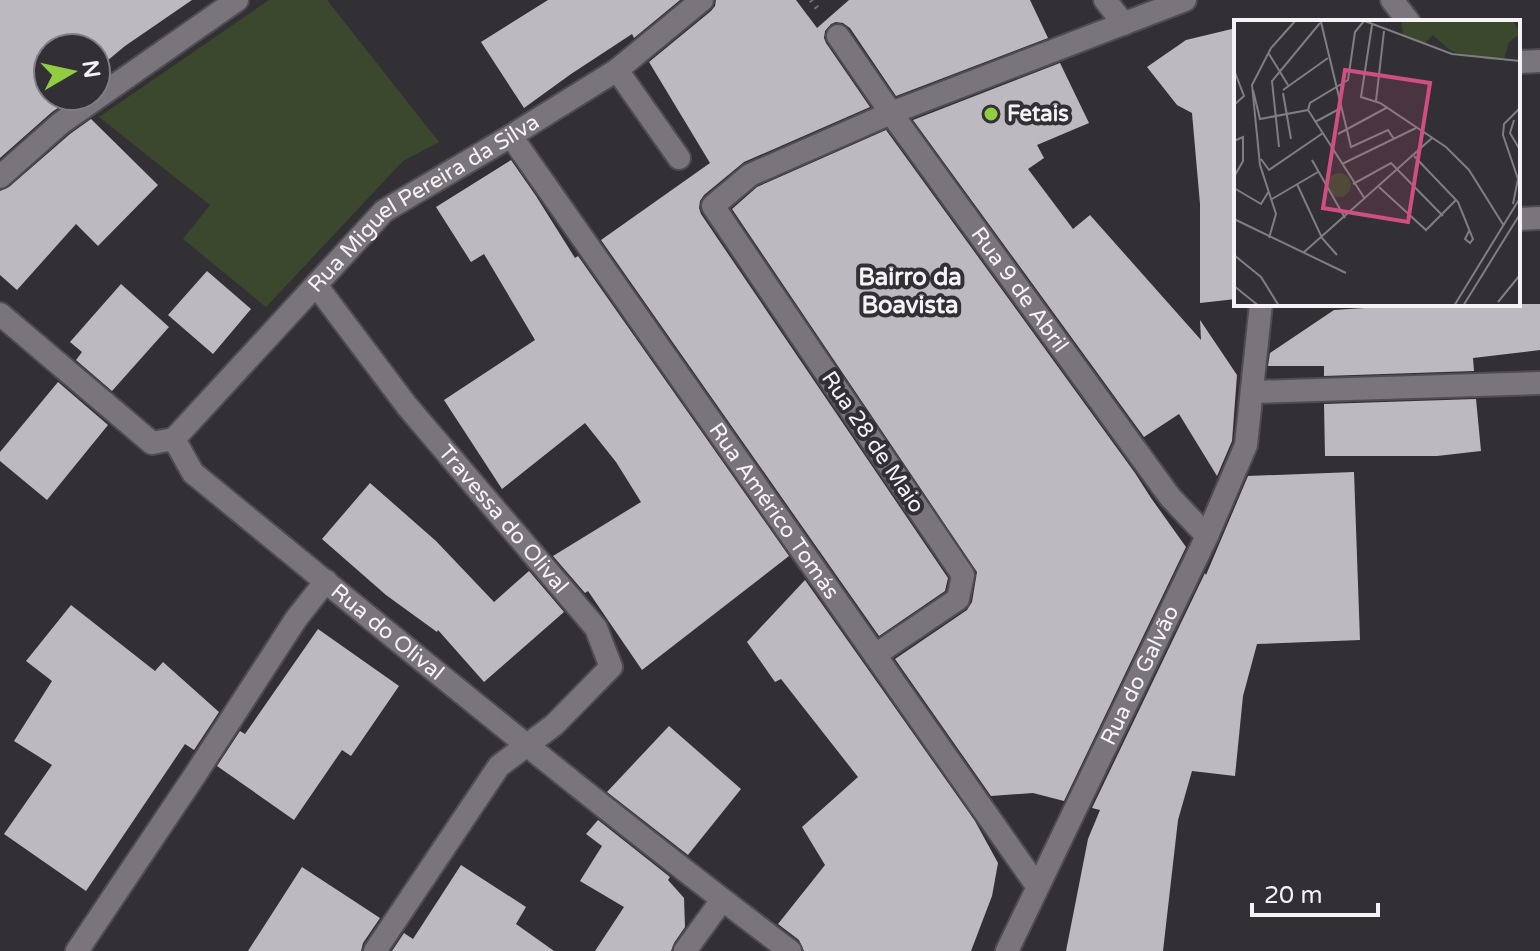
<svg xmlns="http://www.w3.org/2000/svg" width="1540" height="951" font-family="'Varela Round',sans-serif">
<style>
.green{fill:#3b482e}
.building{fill:#bdb9c0}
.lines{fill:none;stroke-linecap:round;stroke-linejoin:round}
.minor-casing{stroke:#4f4d51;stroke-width:26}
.path{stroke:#726f74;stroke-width:5;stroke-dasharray:2 6;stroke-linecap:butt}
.minor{stroke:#79757b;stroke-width:22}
.poi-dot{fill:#90cd41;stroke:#333035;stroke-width:3}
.labels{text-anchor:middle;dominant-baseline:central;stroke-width:8;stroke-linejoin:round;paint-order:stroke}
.poi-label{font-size:22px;font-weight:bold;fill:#f5f3f6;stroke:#333035;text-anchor:start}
.street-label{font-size:22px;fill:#f5f3f6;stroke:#333035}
.neighbourhood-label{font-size:24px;font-weight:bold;fill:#f5f3f6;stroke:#333035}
.inset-road{fill:none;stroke:#817e82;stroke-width:2}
.view{fill:#cf4f82;fill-opacity:0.15;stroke:#cf4f82;stroke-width:4}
.inset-edge{fill:none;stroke:#f5f3f6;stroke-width:4}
</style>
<rect width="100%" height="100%" fill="#333035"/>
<!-- green -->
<path class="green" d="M269,0H327L439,142L403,161L266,307L183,239L210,205L99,117Z"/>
<!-- building -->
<path class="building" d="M0,0H192L125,46L96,70V48H48V96H68L71,99L52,112L0,158Z
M548,0H680L634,38L632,34L571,74L524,108L481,42Z
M716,0H796L817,28L849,0H1030L1048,38L896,96L850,28L843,23L836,22L831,24L825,31L824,38L826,43L870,107L744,162L704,195L700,201L699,208L701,214L948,578L945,591L879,636L601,240L710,163L649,62L711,11L715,6Z
M1236,28V299L1200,303V204L1192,113L1177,105L1147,67L1186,40Z
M1060,63L1089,123L1037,145L1044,158L1028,169L1073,229L1090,215L1201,340L1200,320L1237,375L1232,441L1217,476L1179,414L1144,437L913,120Z
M91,119L158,185L98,246L76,224L17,290L0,275V191L9,187L70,134Z
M886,130L1135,473L1151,498L1186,547L1064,801L1033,793L991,796L895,659L967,610L972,602L977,572L732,209L757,187Z
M511,160L536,196L575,258L578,256L789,556L642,670L588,591L585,593L553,556L641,502L616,462L585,423L502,489L444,400L535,340L484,254L471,262L436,207Z
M207,271L251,309L213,354L168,315Z
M121,284L169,327L112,391L76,360L82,352L70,342Z
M1426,304H1540V350L1473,358L1474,371L1324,376V366H1268L1270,353L1334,310Z
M58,382L108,425L47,500L0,461V452Z
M1476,399L1481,451L1437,456H1325L1324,404Z
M1354,472L1360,640L1257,644L1243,696L1235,776L1192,771L1178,820L1163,951H1066L1088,839L1100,810L1092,808L1205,573L1206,575L1248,476Z
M370,483L436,541L494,602L529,571L564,612L484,682L438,630L437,632L386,595L322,539Z
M805,580L975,821L998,863L992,896L971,951H804L799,940L778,924L825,865L802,827L858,777L781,679L775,682L747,642Z
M71,605L155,671L163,662L219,712L194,750L185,744L86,891L4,834L52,765L14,741L52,681L26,661Z
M318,629L399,686L351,756L342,750L294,820L217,766L240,731L245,734Z
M669,726L741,789L688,855L607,792Z
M598,820L670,877L668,880L684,898L685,927L674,943L671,951H595L624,907L580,881L602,846L586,834Z
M461,865L526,907L516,924L554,951H392L404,933L413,939Z
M302,867L380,918L363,943L361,951H248Z"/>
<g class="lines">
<defs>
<g id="minor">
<path d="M1105,0L1124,24"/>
<path d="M1392,0L1409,22"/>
<path id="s1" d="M838,36L891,113L1170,497L1207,536"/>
<path d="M1518,62L1540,61"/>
<path d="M617,70L679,158"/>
<path id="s2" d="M511,136L1037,886"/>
<path d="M0,177L61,123L237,0"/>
<path d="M1518,219L1540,218"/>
<path id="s3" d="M316,285L407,406L596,628L611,667L554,725L499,766L375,951"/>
<path id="s4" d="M0,314L152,443L174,439L193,473C390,634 586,797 790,951"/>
<path d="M1252,392L1540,383"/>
<path id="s5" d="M174,439L384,211L511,136L617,70L702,0"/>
<path d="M875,655L958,599L963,575L713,206L750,175L891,113L1185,0"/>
<path d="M77,951L195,775L296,619L326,581"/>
<path d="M685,951L722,900"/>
<path id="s6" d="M1007,951L1207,536L1246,445L1261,304"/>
</g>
</defs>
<!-- minor casing -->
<use href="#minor" class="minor-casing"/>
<!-- path -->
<path class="path" d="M811,0L820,12"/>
<!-- minor -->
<use href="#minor" class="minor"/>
</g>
<!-- markers -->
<circle class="poi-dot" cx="991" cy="114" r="8"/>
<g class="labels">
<!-- poi labels -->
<g class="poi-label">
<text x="1007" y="114">Fetais</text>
</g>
<!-- street labels -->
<g class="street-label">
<text stroke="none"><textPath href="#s5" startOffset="346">Rua Miguel Pereira da Silva</textPath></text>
<text stroke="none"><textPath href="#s1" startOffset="312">Rua 9 de Abril</textPath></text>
<text transform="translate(873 442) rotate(56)">Rua 28 de Maio</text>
<text stroke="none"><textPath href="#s2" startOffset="458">Rua Américo Tomás</textPath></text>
<text stroke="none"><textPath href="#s3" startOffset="300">Travessa do Olival</textPath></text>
<text stroke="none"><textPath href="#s4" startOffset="512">Rua do Olival</textPath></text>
<text stroke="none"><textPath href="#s6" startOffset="306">Rua do Galvão</textPath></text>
</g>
<!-- neighbourhood labels -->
<g class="neighbourhood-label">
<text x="910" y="277">Bairro da<tspan x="910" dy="28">Boavista</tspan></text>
</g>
</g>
<!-- overview -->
<g transform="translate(1234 20)">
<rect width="286" height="286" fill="#333035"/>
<path d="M167,0H279L286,14L275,22L270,39L256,40L217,31L199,15L190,24L169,15ZM93 165a12 12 0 1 1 24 0a12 12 0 1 1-24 0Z" fill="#3b482e"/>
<path class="inset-road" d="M128,0L218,34L286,41M87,2L117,127L154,110L160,119M138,5L127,77L146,83L212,127L235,150L270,206M35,34L54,65M0,50L10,76L0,85M19,70L26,99L74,90M49,70L94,38M49,73L57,119M142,81L150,11M74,90L76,83L114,60L121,12L130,1M74,90L131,179M280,100L276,113L286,130M81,102L107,88M104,114L154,87M0,121L9,117V141L0,157M45,127L38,61L86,3M180,136L224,182L239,219L236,223L231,219L235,211M27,139L35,150L89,113M78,140L111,198M108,144L182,108M63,164L88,218L103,235M119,164L157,143L209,196M145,167L192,210L222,180M0,168L27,184L35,171M38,179L84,152M279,184L284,159L269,115L270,104L286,88M0,199L112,253M35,218L42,194L26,145L18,65L37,28L62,0M69,233L198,118M0,235L27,257L45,286M0,266L25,286M264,282L286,255M220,286L286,178M229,286L286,194"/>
<path class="view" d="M111,50L196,63L174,202L89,188Z"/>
<rect width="286" height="286" class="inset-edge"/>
</g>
<!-- north arrow -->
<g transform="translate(72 72) rotate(81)"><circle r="38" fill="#333035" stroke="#817e82" stroke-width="2"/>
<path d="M0-6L14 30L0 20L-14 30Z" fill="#90cd41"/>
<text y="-12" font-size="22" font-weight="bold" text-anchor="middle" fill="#f5f3f6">N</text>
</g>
<!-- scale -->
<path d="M1252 903v12h126v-12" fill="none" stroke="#f5f3f6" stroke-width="4"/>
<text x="1264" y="903" font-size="24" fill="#f5f3f6" stroke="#333035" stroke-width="6" paint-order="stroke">20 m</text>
</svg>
